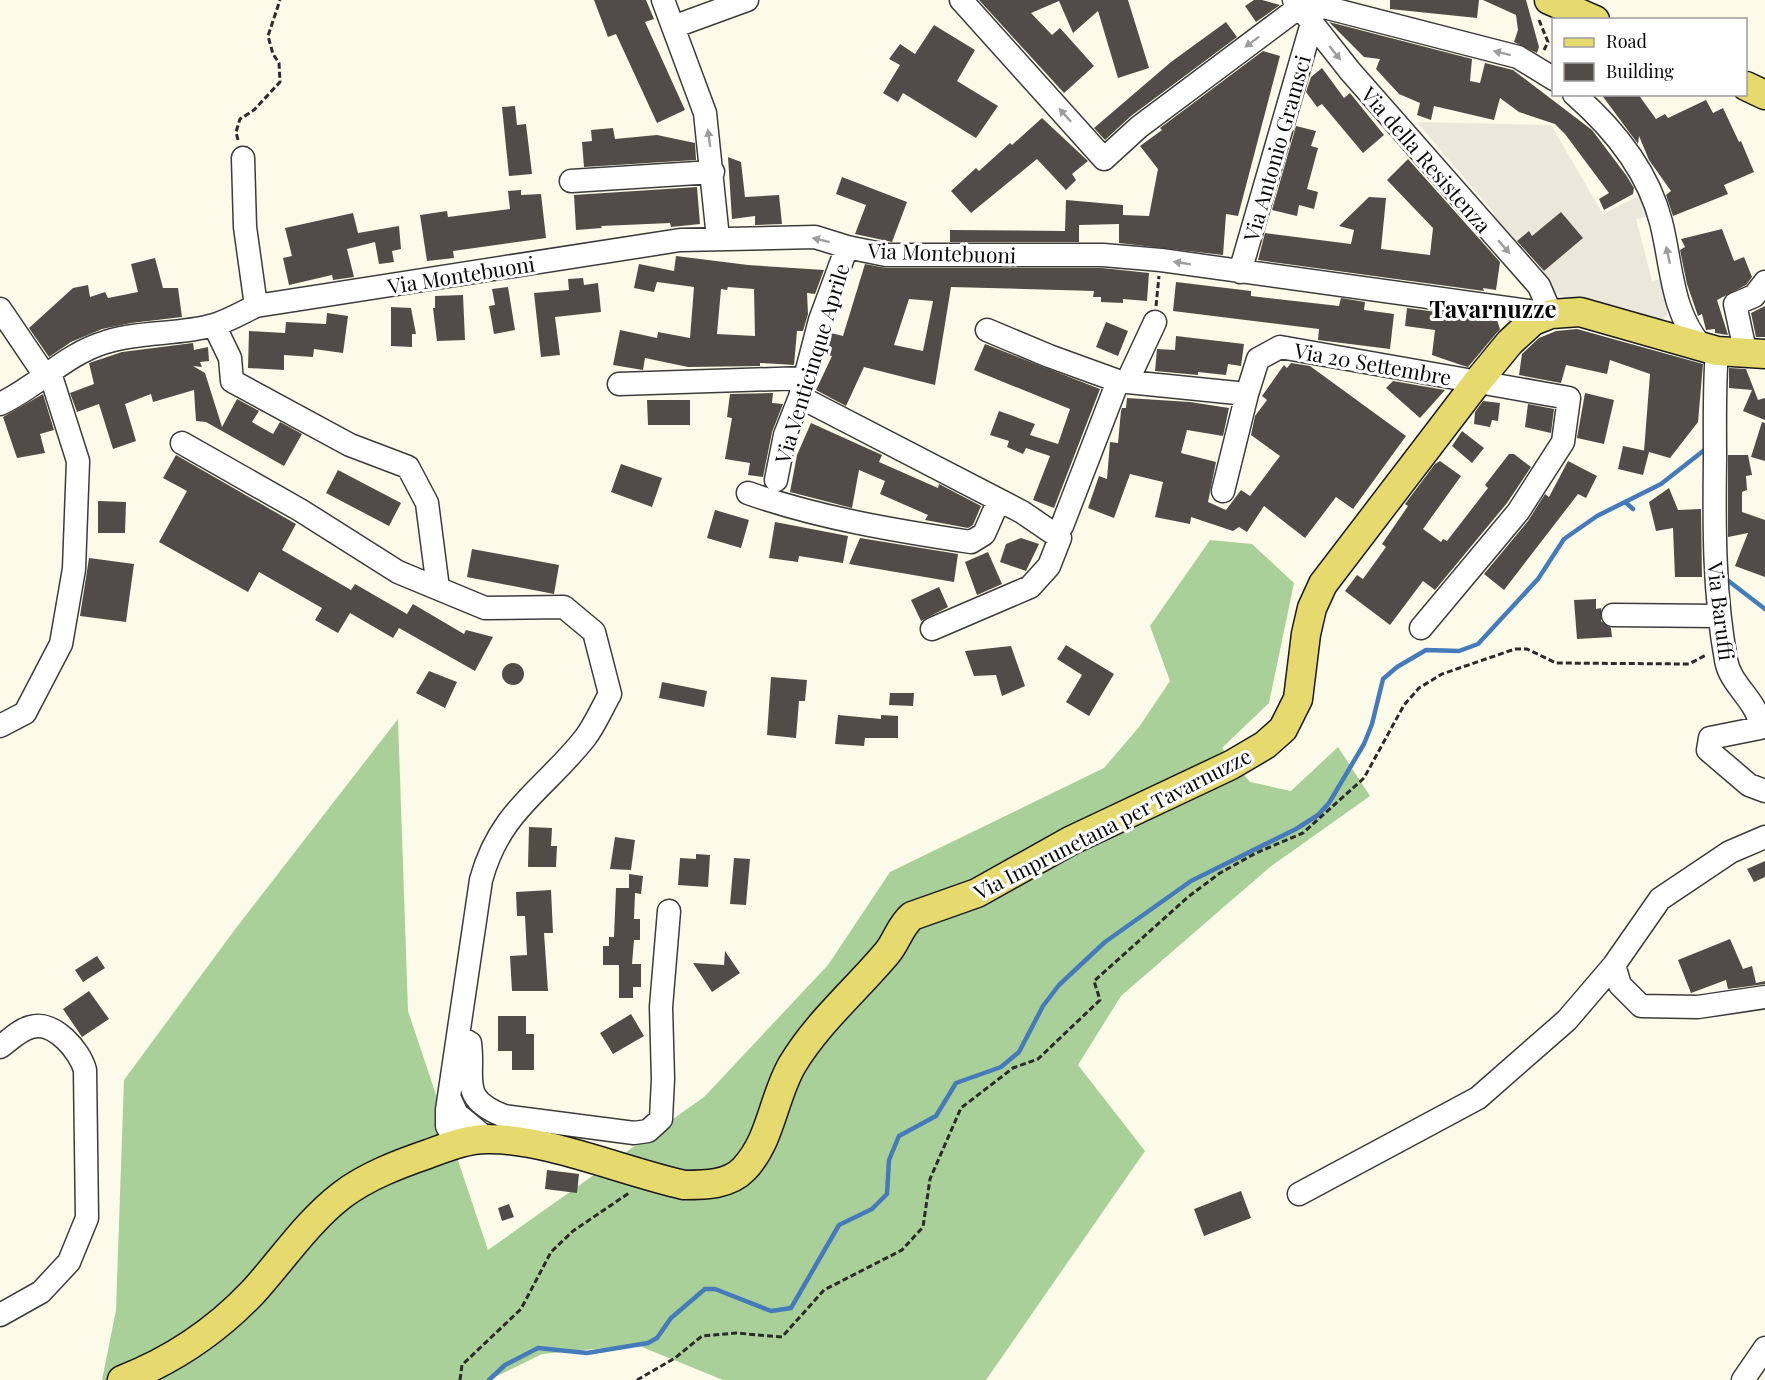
<svg xmlns="http://www.w3.org/2000/svg" width="1765" height="1380" font-family="'Playfair Display',serif">
<style>
.forest{fill:#aad099}
.plaza{fill:#eae8da;fill-rule:evenodd}
.lines{fill:none;stroke-linecap:round;stroke-linejoin:round}
.stream{stroke:#457bba;stroke-width:4.5}
.building{fill:#514c47;fill-rule:evenodd}
.minor-casing{stroke:#3c3c3c;stroke-width:25}
.major-casing{stroke:#1a1a1a;stroke-width:31}
.path{stroke:#2b2b2b;stroke-width:3;stroke-dasharray:6 3;stroke-linecap:butt}
.minor{stroke:#fff;stroke-width:22}
.major{stroke:#e6da6f;stroke-width:28}
.oneway{fill:#9d9d9d}
.labels{text-anchor:middle;dominant-baseline:central;stroke-width:6;stroke-linejoin:round;paint-order:stroke}
.street-label{font-size:21px;fill:#090909;stroke:#fff}
.quarter-label{font-size:24px;font-weight:bold;fill:#090909;stroke:#fff}
</style>
<rect width="100%" height="100%" fill="#fcfbe9"/>
<!-- forest -->
<path class="forest" d="M1210,540L1252,544L1294,583L1269,703L1222,748L1250,782L1291,791L1338,747L1370,796L1270,867L1121,996L1078,1065L1145,1151L986,1380H723L637,1345L542,1354L489,1380H102L116,1310L124,1080L236,928L398,719L408,1011L488,1250L704,1097L828,965L890,872L1104,768L1139,727L1170,681L1150,626Z"/>
<!-- plaza -->
<path class="plaza" d="M1417,122L1551,125L1603,214L1650,190V216L1636,219L1652,281L1661,279L1667,301V315L1661,321L1571,300L1539,286L1482,222L1494,213ZM1561,212L1583,238L1541,274L1515,243L1528,231L1532,236Z"/>
<g class="lines">
<!-- stream -->
<path class="stream" d="M1625,502L1633,509
M1726,579L1765,609
M489,1380L505,1365L538,1348L587,1353L648,1343L657,1338L671,1318L705,1289H715L771,1311L791,1308L839,1225L872,1209L887,1194L889,1160L899,1136L936,1116L956,1083L1001,1067L1019,1052L1043,1006L1059,985L1105,942L1191,881L1296,829L1318,815L1329,803L1364,744L1372,724L1383,679L1397,667L1426,650L1459,651L1478,644L1538,579L1564,539L1597,516L1661,484L1707,448"/>
</g>
<!-- building -->
<path class="building" d="M594,0H646L654,19L645,22L685,110L657,123L616,34L608,37Z
M979,0H1128L1149,68L1118,78L1098,11L1073,33L1059,1L1031,13L1052,35L1060,28L1094,66L1064,93Z
M1254,0H1262L1280,5L1256,22L1245,6Z
M1390,0H1479L1477,18L1390,9Z
M1483,0H1526L1539,47L1537,53L1514,42L1518,30L1516,15Z
M1226,22L1237,37L1131,116L1105,140L1094,128L1171,62Z
M1329,22L1472,59L1470,81L1480,83L1485,63L1513,70L1592,130L1626,175L1634,188L1633,194L1604,210L1599,199L1609,193L1565,134L1555,124L1519,112L1500,98L1494,120L1434,106L1431,120L1417,115L1420,103L1399,94L1376,69L1380,59L1364,57Z
M934,25L975,50L957,81L998,106L976,138L903,93L898,102L883,93L900,65L889,59L900,44L915,54Z
M1263,51L1280,56L1238,216L1226,214L1223,255L1119,243V224L1079,225V242H950V230L1065,231L1066,200L1123,205V215L1149,216L1158,169L1140,146L1162,130L1160,128Z
M1322,68L1344,98L1350,93L1384,135L1363,153L1322,104L1317,107L1306,92L1311,77Z
M1601,94H1638L1656,119L1665,114L1668,118L1706,100L1713,113L1723,108L1739,142L1741,141L1754,172L1724,185L1728,194L1673,216L1666,195L1671,191L1649,160L1639,136L1638,144Z
M515,106L517,125L526,124L532,174L509,176L502,107Z
M1042,118L1088,161L1072,174L1076,180L1066,190L1037,159L971,213L951,191L976,168L979,171L1010,143L1012,145Z
M1296,126L1316,131L1311,146L1318,148L1307,189L1318,192L1314,209L1299,205L1297,216L1272,210Z
M613,128L615,139L657,135L695,143L696,160L584,167L582,142L592,141L591,130Z
M728,157L741,162L745,197L779,195L782,224L755,225V216L732,219Z
M1408,159L1500,262L1496,290L1483,288L1484,291L1258,260L1265,233L1351,244L1354,230L1339,226L1369,197L1386,198L1381,249L1430,255L1433,228L1387,180Z
M842,177L907,202L892,242L855,234L866,205L836,194Z
M697,187L700,224L671,227L670,223L601,226L602,228L576,230L574,195Z
M521,190V195L541,194L546,238L453,251L454,258L427,261L420,215L447,211L448,217L510,209L508,191Z
M1561,212L1583,238L1544,271L1517,241L1529,231L1532,236Z
M353,213L358,233L399,226L401,249L392,251L394,262L379,264L375,242L347,249L354,277L333,280L332,275L289,285L283,258L292,256L285,228Z
M1722,229L1734,261L1744,257L1752,277L1746,285L1717,300L1728,335L1715,333V329L1706,330L1702,314L1698,316L1687,284L1680,250L1685,247L1681,239Z
M676,256L748,265L824,270L815,294L807,293L808,314L803,331H797L794,365L760,363V366L688,367L645,358L643,370L613,365L620,330L657,338L658,332L690,338L694,287L657,282L654,292L634,288L639,264L674,271ZM728,287L754,289L755,336L717,334L721,289L727,290Z
M155,258L163,288H178L182,317L131,323L102,329L71,342L49,357L29,328L73,288L88,285L90,297L105,292L108,298L138,292L131,264Z
M865,264L886,268H1102L1149,273L1147,301L1123,299V303L1101,302V297H1093L1094,291L951,287L935,385L864,367L846,406L816,390L832,356L825,354L831,333L843,336ZM909,299L933,301L923,351L894,345Z
M583,278L584,285L598,283L601,312L555,317L560,355L541,357L534,293L569,290L568,279Z
M1176,282L1251,291V296L1339,306L1341,298L1365,302L1364,310L1394,314L1390,349L1318,340L1319,329L1173,311Z
M508,287L515,330L494,334L489,306L495,305L492,289Z
M463,295L465,340L437,341L433,308H435V296Z
M1765,306V337H1756L1751,313Z
M391,307L411,308L416,334H412V347L391,346Z
M1407,308L1497,320L1500,329L1468,367L1461,365L1432,355L1435,330L1405,326Z
M327,313L348,316L343,353L314,349L313,357L284,355V370L248,368L249,331L285,333L286,322L326,324Z
M1106,322L1128,331L1118,356L1096,347Z
M1577,329L1703,364L1698,422L1670,458L1649,452L1643,475L1618,469L1623,446L1646,451H1644L1650,374L1610,360L1607,374L1566,365L1561,383L1519,375L1522,354L1539,338L1556,331Z
M1176,336L1244,344L1241,366L1228,364L1226,375L1198,372V375L1155,371L1157,349L1175,350Z
M193,343L194,350L208,347L209,361L200,362L202,367L193,366L205,373L222,427L237,399L259,411L252,422L273,434L280,422L302,434L284,466L206,422L196,421L194,390L153,402L151,394L125,404L136,441L113,449L99,404L77,412L70,393L94,384L89,363L122,352Z
M985,344L1100,389L1054,508L1033,500L1050,456L1026,448L1023,454L1007,447L1009,441L990,435L999,411L1035,424L1030,435L1058,444L1070,409L974,370Z
M1291,363L1310,366L1406,436L1353,509L1336,497L1305,538L1264,506L1247,532L1239,527L1233,531L1191,517L1190,524L1155,517L1163,482L1130,474L1114,518L1088,508L1099,476L1107,479L1110,442L1118,443L1121,411L1122,408H1126L1127,398L1190,402L1229,408L1223,436L1187,430L1181,453L1216,462L1208,502L1226,510L1241,490L1250,496L1280,456L1251,435L1255,416L1267,400L1262,396L1284,365L1287,368Z
M1729,368L1746,369L1758,400L1765,398V420L1743,411L1752,390L1729,388Z
M1393,381L1445,390L1420,418L1386,388Z
M773,393L772,403L783,404L772,432L763,477L748,475L750,463L725,459L732,418L727,417L730,394Z
M1585,393L1614,400L1604,444L1577,438Z
M43,394L54,430L40,434L45,453L17,458L3,417Z
M647,400H690V425H648Z
M1483,401L1500,403L1498,421L1492,420L1490,427L1474,424L1475,412Z
M1528,404L1554,409L1551,433L1525,427Z
M1762,422L1765,423V461L1751,457Z
M811,423L882,455L879,462L938,488L939,484L981,506L973,525L968,528L925,520L928,515L880,494L885,481L859,470L852,508L790,492L797,455Z
M1462,431L1484,448L1472,463L1452,446Z
M1509,454H1514L1531,467L1507,503L1435,590L1423,581L1390,625L1345,591L1357,575L1363,579L1386,547L1382,544L1408,506L1405,504L1435,464L1440,461L1461,476L1423,529L1441,542L1443,539L1447,541L1488,488L1485,485Z
M176,455L296,524L282,550L351,590L355,584L407,614L413,604L464,634L466,630L493,637L475,671L399,628L393,638L350,613L338,633L315,620L322,608L259,572L248,592L159,542L187,491L163,478Z
M1728,455H1748L1752,475L1746,476L1747,490L1742,492V512L1765,520V577L1735,566L1748,533L1728,537Z
M1568,461L1597,476L1586,498L1578,494L1504,590L1484,574L1528,521L1545,494L1549,497Z
M621,464L662,478L652,507L611,492Z
M338,470L401,503L389,526L326,493Z
M1669,488L1678,510L1701,509L1702,577H1675L1673,528L1656,531L1649,502Z
M98,501L126,502L125,533H98Z
M715,510L749,520L741,548L707,538Z
M775,522L848,536L843,563L799,556L798,562L769,558Z
M860,538L958,554L954,582L849,564Z
M1021,538L1039,544L1026,571L1000,562L1006,544Z
M472,549L559,565L554,594L467,577Z
M988,552L1002,584L977,595L965,562Z
M89,558L134,564L126,622L80,616Z
M939,587L948,607L921,621L911,600Z
M1596,599V609L1601,608V621L1611,628L1612,637L1577,639L1574,600Z
M1066,645L1114,674L1089,716L1066,702L1082,675L1057,659Z
M1011,646L1025,686L1002,696L996,675L974,676L965,651Z
M502 674a11 11 0 1 1 22 0a11 11 0 1 1-22 0Z
M429,671L457,682L445,708L416,693Z
M771,677L807,680L805,701H799L796,738L767,735Z
M662,682L707,691L704,707L659,698Z
M890,693H914L913,706L889,705Z
M838,715L881,719V715L898,716V738H865L864,746L835,744Z
M529,827L552,828L551,846H557L556,867H528Z
M615,837L635,840L631,870L610,869Z
M696,854L710,855L708,887L678,885L680,858L696,859Z
M734,858L750,859L746,905L730,904Z
M1765,861V877L1754,882L1747,869Z
M629,874L643,876L641,894L635,893L634,919H640V940H634L632,964H641V987H633V998H619V965H603V946H609V937H614L616,888H629Z
M551,890L553,933H544L548,991H512L510,956L527,955L525,916H517L516,892Z
M1730,939L1743,969L1752,966L1756,983L1765,981V984L1728,989L1726,980L1691,993L1678,960Z
M725,951L740,973L712,992L693,963L724,965Z
M97,956L105,968L83,982L75,970Z
M89,991L109,1019L82,1037L63,1009Z
M631,1014L644,1036L613,1054L600,1033Z
M498,1016H526V1034H534V1070H512V1051H498Z
M547,1170L579,1174L577,1193L545,1189Z
M1241,1191L1251,1218L1204,1236L1194,1209Z
M509,1204L514,1217L502,1221L498,1208Z"/>
<g class="lines">
<defs>
<path id="minor" d="M663,0L705,113L718,238
M961,0L1104,159L1139,127L1302,5L1328,8L1518,57L1554,79
M673,27L747,0
M1574,94C1613,128 1648,171 1661,222C1672,265 1671,312 1702,347
M243,158L245,227L256,306
M571,181L713,172
M1240,272L1312,23
M0,309L44,374
M214,325L230,358L232,381L350,445L408,467L427,503L438,588
M987,330L1049,356L1118,381L1247,394L1258,359L1280,347L1569,398L1563,442L1518,512L1421,628
M1717,351C1714,387 1715,424 1715,460C1714,528 1714,594 1726,660C1730,686 1760,702 1760,728L1710,738L1708,750L1749,785L1765,791
M1746,355L1735,304L1754,296L1765,282
M1127,382L1155,322
M619,384L805,378
M800,397L1022,512L1060,538L1049,566L1030,587L932,629
M0,404C37,387 65,354 106,342C140,331 179,335 214,325C228,321 243,312 256,306L680,240L815,237L847,247L886,255H1103L1161,260L1551,314L1539,286L1350,71L1294,0
M182,443L300,510L398,572L485,608L564,607L594,632L610,694C602,708 595,725 585,738C543,791 500,810 481,880L447,1110V1126L457,1145
M776,480L785,435L800,397L820,320L847,247
M1223,491L1247,394
M748,493C819,518 897,531 971,542L984,534L999,500
M1062,526L1118,381
M1613,615L1718,616
M0,726L25,713L61,644L74,569L78,461L50,373
M1765,837L1730,852L1660,899L1614,965L1620,985L1641,1006L1698,1007L1765,997
M459,1037L470,1043C475,1080 458,1098 504,1116L634,1133L648,1131L661,1119L663,1079L661,1007L669,911
M0,1047C10,1040 19,1030 31,1027C54,1020 80,1051 85,1070L87,1218L69,1262L41,1292L0,1315
M449,1097L457,1114L487,1139
M1299,1194L1478,1098L1567,1020L1614,965
M1743,1380L1765,1348"/>
<path id="major" d="M1549,0L1595,20
M1746,86L1765,95
M122,1380C171,1361 217,1330 253,1292C282,1260 308,1221 342,1195C367,1176 399,1164 428,1154C447,1147 469,1138 490,1139C548,1139 625,1172 684,1185C705,1185 729,1185 744,1169C771,1141 773,1098 792,1065C817,1023 855,991 887,953C897,941 900,926 912,916L977,893L1070,841L1231,765L1265,745L1283,729L1298,699L1306,634L1312,608L1323,584L1478,381L1510,342L1533,321L1551,314L1580,312L1717,351L1765,354"/>
</defs>
<!-- minor casing -->
<use href="#minor" class="minor-casing"/>
<!-- major casing -->
<use href="#major" class="major-casing"/>
<!-- path -->
<path class="path" d="M1539,20L1548,42L1544,50
M238,140L236,132L240,119L254,110L280,82L279,63L273,54L268,36L280,0
M1156,306L1159,276
M460,1380L462,1365L521,1309L551,1252L573,1231L629,1193
M637,1380L675,1358L702,1336L736,1333L782,1337L824,1290L902,1250L923,1227L930,1179L961,1108L1013,1068L1038,1059L1100,1000L1094,981L1188,897L1220,873L1256,853L1303,833L1364,778L1404,705L1419,688L1442,674L1515,649H1527L1556,663L1689,664L1706,655"/>
<!-- minor -->
<use href="#minor" class="minor"/>
<!-- major -->
<use href="#major" class="major"/>
</g>
<!-- one-way arrows -->
<defs><path id="oneway-solid" d="M-6-.8H1V-3.2L6.5 0L1 3.2V.8H-6Z" transform="scale(1.5)"/></defs>
<g class="oneway">
<use href="#oneway-solid" transform="translate(1252 42) rotate(143)"/>
<use href="#oneway-solid" transform="translate(1335 53) rotate(51)"/>
<use href="#oneway-solid" transform="translate(1502 53) rotate(-166)"/>
<use href="#oneway-solid" transform="translate(1065 115) rotate(-132)"/>
<use href="#oneway-solid" transform="translate(709 138) rotate(-98)"/>
<use href="#oneway-solid" transform="translate(821 240) rotate(-166)"/>
<use href="#oneway-solid" transform="translate(1504 247) rotate(49)"/>
<use href="#oneway-solid" transform="translate(1668 255) rotate(-102)"/>
<use href="#oneway-solid" transform="translate(1182 263) rotate(-171)"/>
</g>
<g class="labels">
<!-- street labels -->
<g class="street-label">
<text transform="translate(1276 148) rotate(-74)">Via Antonio Gramsci</text>
<text transform="translate(1427 159) rotate(49)">Via della Resistenza</text>
<text transform="translate(942 252) rotate(2)">Via Montebuoni</text>
<text transform="translate(461 274) rotate(-9)">Via Montebuoni</text>
<text transform="translate(811 363) rotate(-73)">Via Venticinque Aprile</text>
<text transform="translate(1373 363) rotate(10)">Via 20 Settembre</text>
<text transform="translate(1722 611) rotate(83)">Via Baruffi</text>
<text transform="translate(1112 823) rotate(-27)">Via Imprunetana per Tavarnuzze</text>
</g>
<!-- quarter labels -->
<g class="quarter-label">
<text x="1493" y="308">Tavarnuzze</text>
</g>
</g>
<!-- legend -->
<rect x="1552" y="18" width="195" height="78" fill="#ffffff" stroke="#9d9d9d" stroke-width="1.5"/>
<rect x="1564" y="38" width="30" height="9" fill="#e6da6f" stroke="#9d9d9d" stroke-width="1.5"/>
<text x="1606" y="48" font-size="18" fill="#090909">Road</text>
<rect x="1564" y="63" width="30" height="18" fill="#514c47" stroke="#9d9d9d" stroke-width="1.5"/>
<text x="1606" y="78" font-size="18" fill="#090909">Building</text>
</svg>
